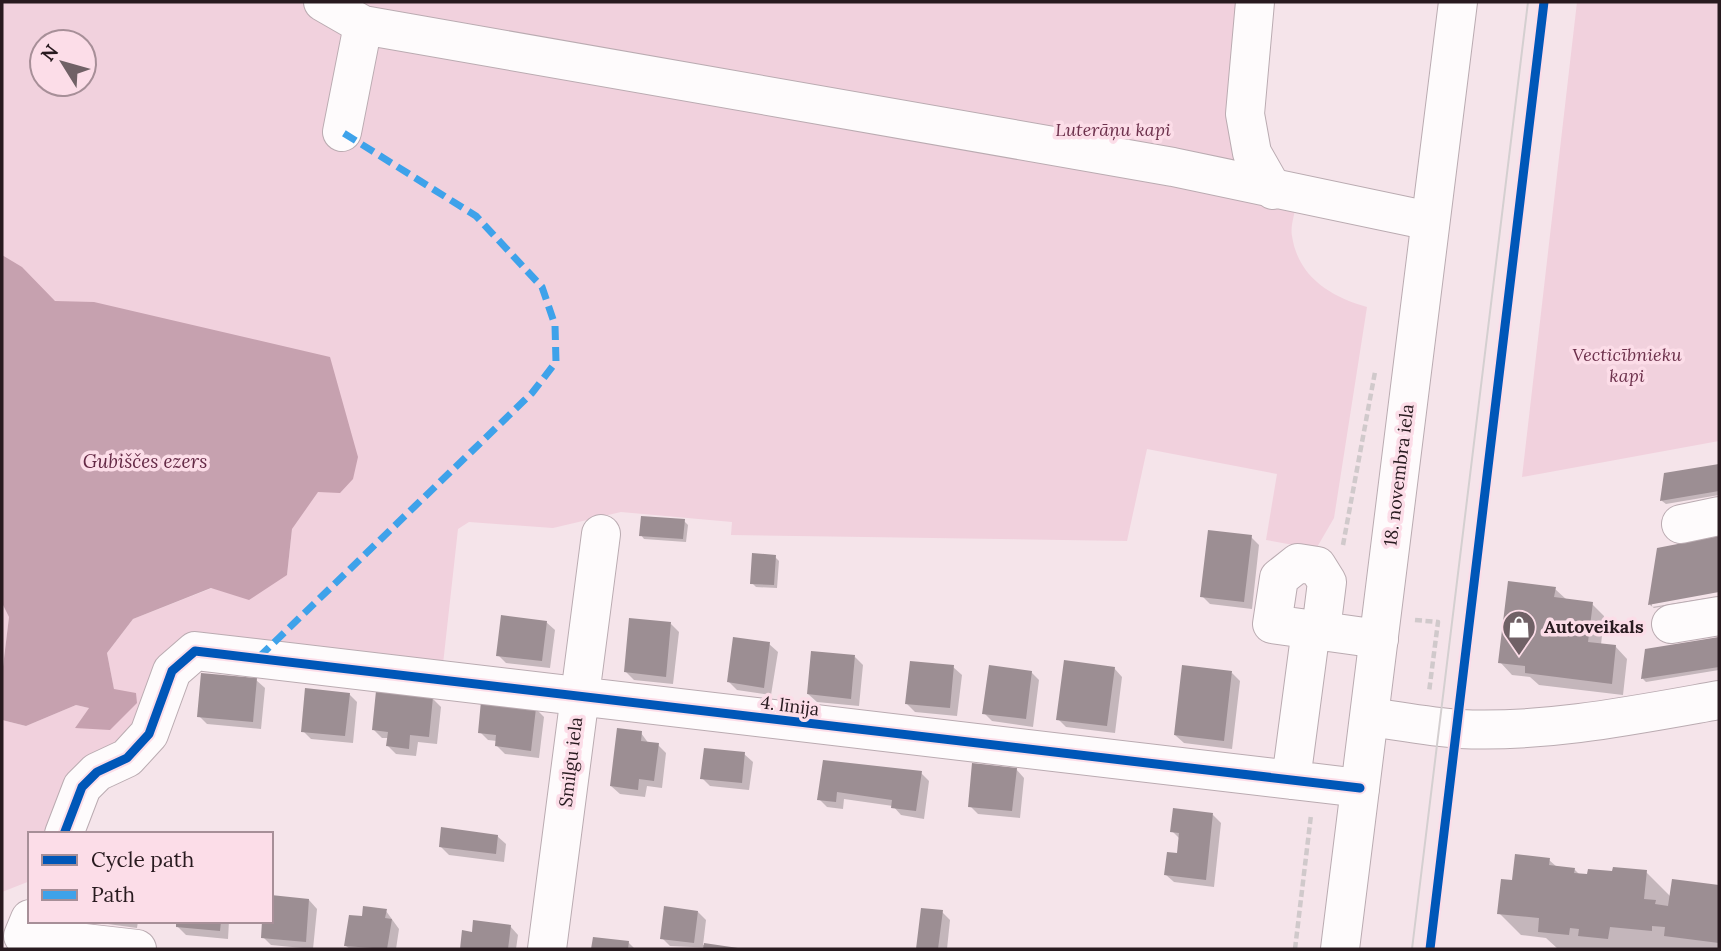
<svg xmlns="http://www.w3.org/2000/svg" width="1721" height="951" font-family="Lora,serif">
<rect width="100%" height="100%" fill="#f5e4ea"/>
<path fill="#f1d1dd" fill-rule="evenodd" d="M2,2h1265l-24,188 53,14c-1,9 -6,23 -4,32 6,41 39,61 75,71l-33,211 -18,31 -50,-9 11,-66 -130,-25 -20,92 -396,-6 1,-13 -111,-10 -68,16 -84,-6 -11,7 -15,135 -207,-22 -57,-3 -37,89 -88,106h-24v47l-28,11v-172l24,6 50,-21 13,3 -13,19 38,-38 -7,-36 26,-34 79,-31 75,-13 5,-46 -290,-209zM42,42h42v42h-42z
M1577,2h142v439l-197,36z
M2,603l7,14 -7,58z"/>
<path fill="#c6a1af" d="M2,255l20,12 33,34 39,1 236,55 28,100 -5,22 -13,14 -22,-1 -26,37 -5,46 -38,25 -38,-12 -78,31 -26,34 7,36 22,4 1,10 -27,27 -35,-2 14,-20 -13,-3 -50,21 -24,-6v-45l7,-58 -7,-14z"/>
<path fill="#0003" d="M1719,466v29l-53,9 -4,-3 4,-26z
M684,521l4,4 -2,17 -42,-3 -3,-4z
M1251,537l8,8 -7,64 -42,-5 -8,-8z
M1719,538v53l-67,12v4l67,-11 -65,12 -4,-3 8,-56z
M775,557l4,4 -2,27 -21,-1 -4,-4z
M1555,589l12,11 25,4 12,12 -3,29 14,1 12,13 -4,36 -84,-10 -9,-8 -18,-2 -12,-13z
M546,622l9,8 -5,38 -44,-5 -8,-8z
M671,624l8,8 -6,52 -39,-4 -8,-8z
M1719,639v31l-73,12 -3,-3 4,-29z
M769,644l9,8 -7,43 -34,-5 -8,-8z
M855,657l8,8 -4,41 -42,-4 -9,-8z
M953,667l9,8 -5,41 -42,-4 -8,-8z
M1114,668l8,9 -7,56 -49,-6 -8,-8z
M1031,672l8,8 -6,47 -41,-6 -8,-8z
M1232,673l8,8 -8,68 -48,-6 -9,-8z
M256,680l9,8 -4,41 -54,-5 -8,-8z
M349,694l8,8 -4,41 -42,-4 -8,-8z
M433,699l8,8 -4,37 -19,-2 -2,14 -20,-2 -8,-8 1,-8h-7l-9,-9z
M536,709l8,8 -5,41 -34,-4 -8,-8v-5l-9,-1 -8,-8z
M641,733l8,11 9,1 8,8 -4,35 -15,-2 -2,11 -25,-3 -9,-8z
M744,754l9,8 -4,28 -39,-4 -8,-8z
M824,762l97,11 8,8 -5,38 -23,-4 -8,-9 -49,-7 -1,10 -16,-2 -8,-8z
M1016,769l8,9 -4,40 -42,-4 -8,-8z
M1213,815l8,8 -7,64 -40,-5 -9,-8 13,-19 2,-16 -8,-8z
M497,836l9,8 -2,18 -55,-7 -8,-8z
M1549,860l8,7 17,2 6,6 66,-3 25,25 2,-16 46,6v62h-161l-12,-11 -25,-3 -22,-22 15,-31z
M309,900l8,9 -4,40 -42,-4 -8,-8 8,-16z
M922,910l20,2 8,8 -3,29h-30z
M386,911l13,18 -3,20h-46l-4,-3 17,-28z
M698,912l8,8 -3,25 35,4 -68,-3 -8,-8z
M86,921h52l-1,7z
M178,921h51l-1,18 -42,-4 -8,-8z
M510,926l8,9 -2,14h-55l2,-17 10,2z
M594,939l34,3 7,7h-42z"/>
<path fill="#9c8e93" d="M1719,464v27l-59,10 4,-28z
M641,516l44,3 -2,20 -44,-3z
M1208,530l44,5 -8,67 -44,-5z
M1719,536v56l-71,13 9,-57z
M752,553l24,2 -2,30 -24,-1z
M1508,581l48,6 -2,10 39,5 -5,40 28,3 -4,39 -87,-11v-7l-27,-3z
M501,615l46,6 -5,40 -46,-5z
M629,618l42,4 -5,55 -42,-5z
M733,637l37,5 -6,46 -37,-6z
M1719,637v30l-78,12 4,-30z
M811,651l44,4 -4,44 -44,-5z
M1064,660l51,7 -8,59 -51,-6z
M910,661l44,4 -4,43 -45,-4z
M989,665l43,6 -6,48 -44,-5z
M1182,665l50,6 -8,70 -50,-6z
M201,673l56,5 -4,44 -56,-5z
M305,688l45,5 -5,43 -44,-4z
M376,691l57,6 -4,40 -19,-2 -1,14 -23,-3 2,-14 -16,-2z
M481,701l55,7 -5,43 -36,-5 1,-11 -18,-2z
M617,728l25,3 -1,10 18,2 -5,38 -15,-2 -1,11 -28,-4z
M704,748l41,4 -3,31 -42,-4z
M823,760l99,11 -6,40 -25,-3 1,-8 -55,-8 -1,10 -19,-2z
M972,763l45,5 -5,43 -44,-4z
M1173,808l40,5 -7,67 -42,-5 3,-23 10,1 2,-20 -9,-1z
M441,827l57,8 -2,19 -57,-7z
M1515,854l35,4 -1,7 26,3 -1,5 13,1 1,-5 24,2 1,-4 34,3 -3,29 12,1 -1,4 13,2 4,-27 47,6v58l-55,-7 1,-9 -13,-1v5l-42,-4 -2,12 -30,-3 1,-7 -9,-1 -1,7 -31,-3 1,-14 -42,-4 4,-35 11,1z
M271,895l38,4 -3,43 -45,-4 1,-17h9z
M363,906l24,3 -2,9 7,1 -5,30 -43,-3 5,-31 13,1z
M664,906l34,5 -4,32 -34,-4z
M921,908l22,2 -5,39h-22z
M473,920l38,5 -3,24h-48l2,-19 10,2z
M176,921h45l-1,10 -44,-4z
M593,937l36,4 -1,8h-37z
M704,943l34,5v1h-35z"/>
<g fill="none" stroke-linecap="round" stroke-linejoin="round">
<g stroke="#baabb1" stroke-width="40">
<path id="minor" d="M323,2l40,23 -21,107
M1255,2l-10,112 7,39 21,37
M363,25l810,142 257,54
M1681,524l38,-8
M1671,624l48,-8
M1321,630l6,-48 -10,-16 -19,-3 -19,15 -7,46 107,15
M1370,717c29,4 60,10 90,12 86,4 175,-14 259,-29
M1291,780l20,-151
M64,834l18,-47 15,-15 30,-14 22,-24 23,-63 23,-20 1165,137
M30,919l-7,17 114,13
M547,949l54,-415"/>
</g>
<g stroke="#baabb1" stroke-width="40">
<path id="major" d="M1340,949l118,-947"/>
</g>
<path stroke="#d0c9cb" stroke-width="4.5" stroke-dasharray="7 3.5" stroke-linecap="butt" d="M1343,545l32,-173
M1415,620l23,2 -9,70
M1295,949l16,-134"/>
<use href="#minor" stroke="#fefbfc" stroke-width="38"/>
<use href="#major" stroke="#fefbfc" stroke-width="38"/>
<path stroke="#d4cfd0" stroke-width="2" d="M1412,949l116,-947"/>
<path stroke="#3ea2ea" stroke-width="7" stroke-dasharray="14 7" stroke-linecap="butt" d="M259,657l273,-264 24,-31 -1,-37 -13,-38 -66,-71 -134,-84"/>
<g stroke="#fcdde8" stroke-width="13">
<path id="cycleway" d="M64,834l18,-47 15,-15 30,-14 22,-24 23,-63 23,-20 1165,137
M1430,949l114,-947"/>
</g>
<use href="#cycleway" stroke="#0057b8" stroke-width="9"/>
</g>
<defs>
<g id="shop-pin" transform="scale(1.75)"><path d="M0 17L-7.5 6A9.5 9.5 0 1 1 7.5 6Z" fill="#706166" stroke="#fcdde8"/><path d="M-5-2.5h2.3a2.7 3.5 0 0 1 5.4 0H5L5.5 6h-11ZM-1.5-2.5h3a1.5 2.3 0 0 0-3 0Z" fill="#fff"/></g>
</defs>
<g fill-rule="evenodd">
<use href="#shop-pin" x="1519" y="627"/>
</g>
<g text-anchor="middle" stroke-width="7" stroke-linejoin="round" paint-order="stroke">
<g font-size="18" font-style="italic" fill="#6d314c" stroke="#fcdde8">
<text x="1113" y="136">Luterāņu kapi</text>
<text x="1627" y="361">Vecticībnieku<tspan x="1627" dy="21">kapi</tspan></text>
</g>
<g font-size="18" fill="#281a1f" stroke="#fcdde8">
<text transform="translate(1399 475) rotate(-83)" y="6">18. novembra iela</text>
<text transform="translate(790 706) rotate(7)" y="6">4. līnija</text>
<text transform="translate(571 762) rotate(-83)" y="6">Smilgu iela</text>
</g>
<g font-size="18" font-weight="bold" fill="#281a1f" stroke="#fcdde8" text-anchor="start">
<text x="1544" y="633">Autoveikals</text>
</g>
<g font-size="19" font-style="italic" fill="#642945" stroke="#fcdde8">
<text x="145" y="468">Gubiščes ezers</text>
</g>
</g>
<rect width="1721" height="951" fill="none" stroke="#281a1f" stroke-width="7"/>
<rect x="28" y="832" width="245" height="91" fill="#fcdde8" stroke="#a78f98" stroke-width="2"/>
<rect x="42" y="855" width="35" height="10" fill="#0057b8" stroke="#a78f98" stroke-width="2"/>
<text x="91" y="867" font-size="21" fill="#281a1f">Cycle path</text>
<rect x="42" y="890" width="35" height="10" fill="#3ea2ea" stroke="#a78f98" stroke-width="2"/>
<text x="91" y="902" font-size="21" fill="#281a1f">Path</text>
<g transform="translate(63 63) rotate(307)"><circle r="33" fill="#fcdde8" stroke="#a78f98" stroke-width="2"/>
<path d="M0-5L12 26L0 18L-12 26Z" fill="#706166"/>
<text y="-10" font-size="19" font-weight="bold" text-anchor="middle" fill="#281a1f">N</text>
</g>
</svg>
